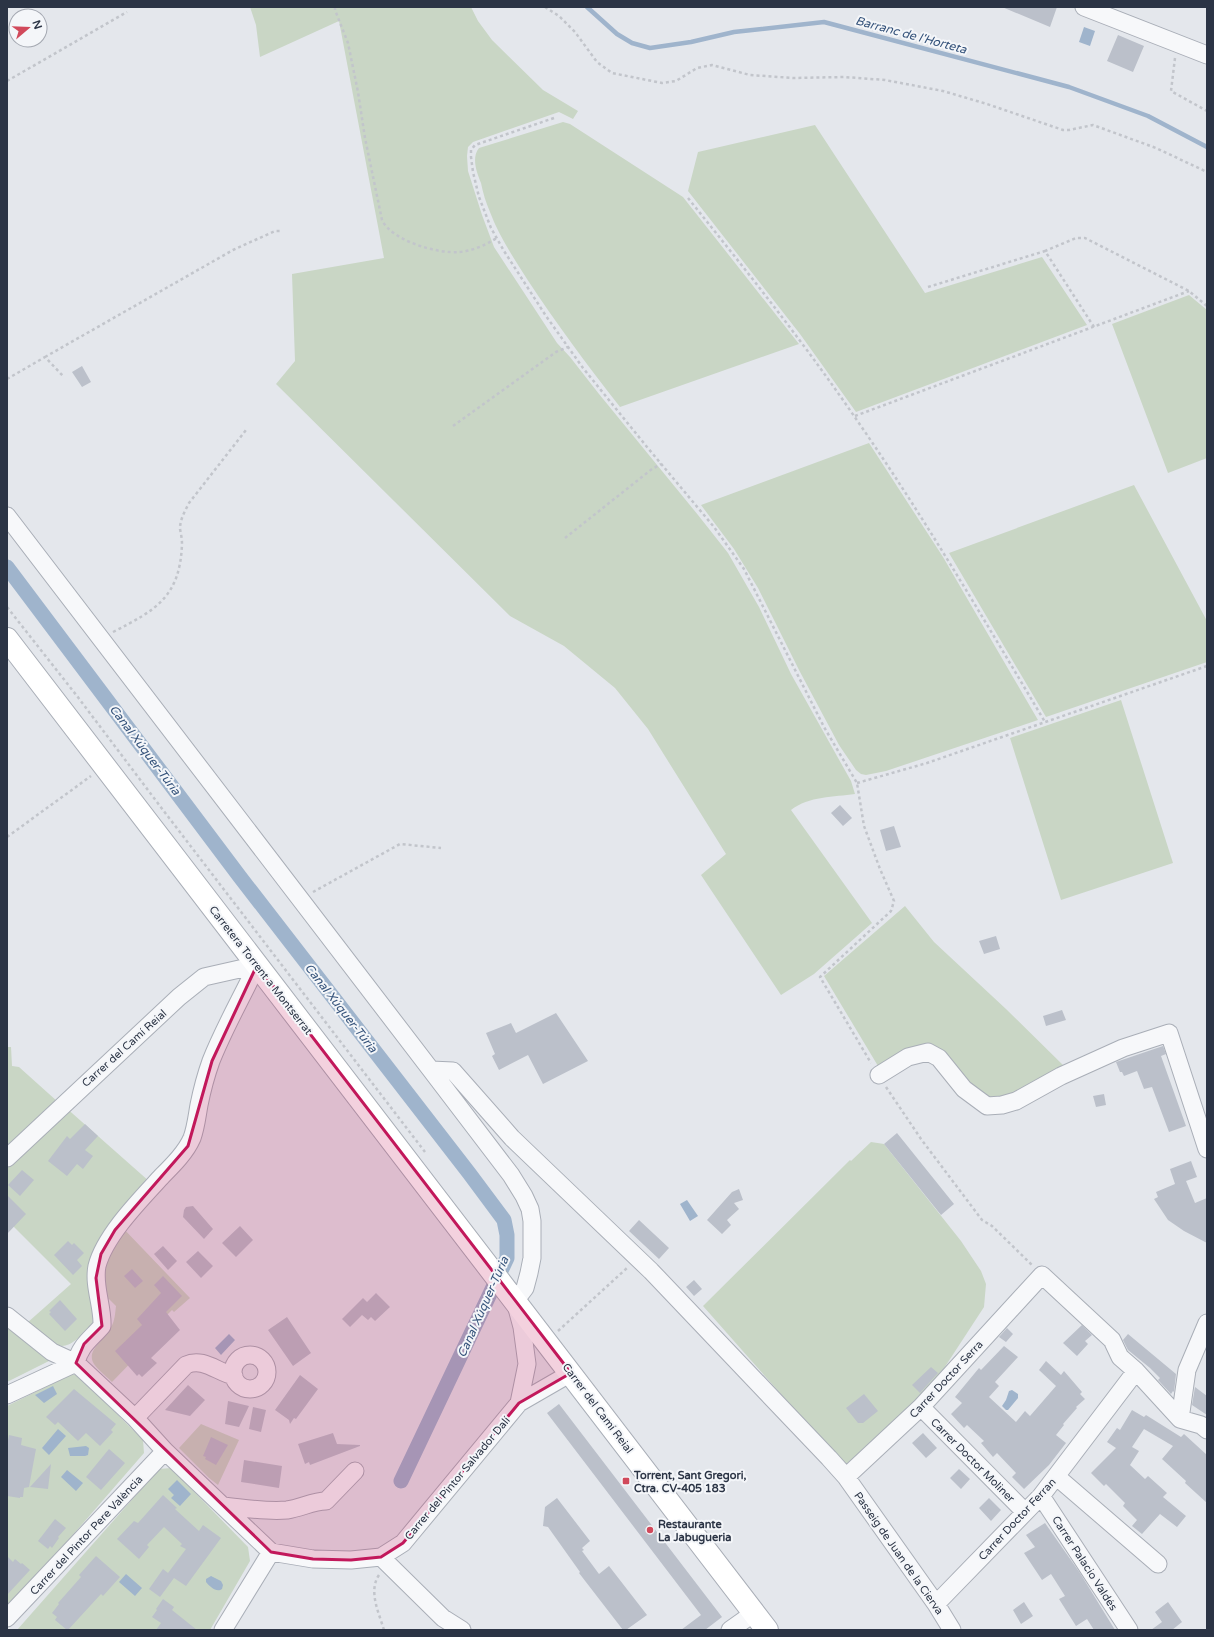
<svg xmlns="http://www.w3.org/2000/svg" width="1214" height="1637" font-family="'Varela Round',sans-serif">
<rect width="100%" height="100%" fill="#e4e7ec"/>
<path fill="#c9d6c5" d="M250,7h221l7,14 14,19 51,50 35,21 -5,8 -14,-7 -86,30 -5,5 -1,9 1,15 14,44 12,32 63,96 13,14 29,37 99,121 30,38 31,54 32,67 60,107 4,13c-21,3 -46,2 -64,16l81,113 -58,51 -33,21 -80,-120 25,-21 -78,-125 -33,-41 -51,-42 -54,-30 -234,-232 19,-23 -3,-87 92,-16 -45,-237 -79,36 -4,-32z
M563,122l7,2 113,73 116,147 -179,63c-33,-42 -64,-84 -93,-128 -14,-22 -28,-43 -37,-67 -4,-9 -7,-19 -9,-29 -4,-10 -10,-25 -2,-35z
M815,125l110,168 117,-36 45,68 -231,87 -56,-78 -112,-143 10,-39z
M1189,295l18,15v148l-39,15 -56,-149z
M869,443l74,114 95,163 -152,51 -20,4 -5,-1 -5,-4 -17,-25 -40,-75 -41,-82 -24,-39 -33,-44z
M1134,485l73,136v41l-161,55 -97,-164z
M1121,700l52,163 -112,37 -51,-162z
M905,906l29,36 72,67 60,59 -44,26 -35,6 -45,-45 -64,11 -54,-90z
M7,1047h4l1,19 7,1 39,35 -51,50z
M64,1106l86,76 -54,72v69c-36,32 -32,29 -69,0l44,-39 -64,-64v-56z
M871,1142l13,2 77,97 20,30 5,13 -2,23 -47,72 -89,91 -145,-164 147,-146 1,1z
M121,1226l69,72 -16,14 -2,-2 -26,26 5,6 -39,40c-6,-6 -14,-12 -18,-18 -9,-14 12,-25 17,-37 4,-6 4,-14 5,-21l-7,-7 -4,3 -7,-29z
M7,1321l44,39 -44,22z
M72,1374l4,1 28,26 39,39 1,13 -132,152 -5,-1v-198z
M201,1424l38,16 -21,45 -9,-7 -30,-30z
M171,1468l77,79 2,14 -40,69h-193l142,-161z"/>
<path fill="#9fb4cc" d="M1084,27l11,4 -5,15 -11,-4z
M687,1200l11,16 -8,5 -10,-17z
M229,1334l6,6 -14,15 -6,-7z
M53,1386l4,8 -13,9 -9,-8z
M1012,1390l6,4v4l-10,12h-2l-4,-4 4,-6 3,-9z
M58,1429l8,7 -17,19 -7,-7z
M86,1446l3,2 -1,7 -3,1h-15l-2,-8z
M67,1470l16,13 -7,8 -15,-14z
M177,1480l14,14 -11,12 -9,-8 3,-3 -6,-6z
M126,1574l16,14 -7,8 -16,-14z
M211,1576l10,5 2,4 -1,4c-5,4 -12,-2 -16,-7v-3z"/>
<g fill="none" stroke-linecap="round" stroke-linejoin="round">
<path stroke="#9fb4cc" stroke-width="4.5" d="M587,7l30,27 15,9 18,5 41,-6 43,-10 90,-10 245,65 79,29 59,31"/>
<path stroke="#9fb4cc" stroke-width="15" d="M7,567l233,310 229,296 35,47 3,15v23l-106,223"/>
</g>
<path fill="#bbc0ca" d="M1002,7h55l-7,20z
M1118,35l26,11 -11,26 -26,-11z
M82,366l9,16 -9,5 -10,-15z
M840,805l12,13 -9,8 -12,-13z
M894,826l7,21 -15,4 -6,-21z
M996,936l4,13 -16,5 -5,-13z
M1062,1010l4,10 -20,6 -3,-10z
M556,1013l32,48 -45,23 -15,-29 -29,15 -7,-14 3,-2 -9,-21 25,-10 5,10z
M1163,1046l3,8 -5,2 25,70 -17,6 -17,-45 -8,2 -7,-18 -13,5 -2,-4h-2l-4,-10z
M1104,1094l2,11 -10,2 -3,-11z
M85,1124l13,12 -13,14 8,6 -10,13 -6,-5 -10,12 -19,-15 19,-25 3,3z
M897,1133l57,71 -13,11 -57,-71z
M1191,1161l6,16 -11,4 9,22 12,-5v45l-23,-12 -16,-11 -14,-21 4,-2 -2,-5 19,-8 -5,-15z
M22,1170l12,10 -14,16 -12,-11z
M739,1189l4,11 -9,3 5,6 -12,11 4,5 -9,9 -15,-14 25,-28z
M7,1195l19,19 -19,20z
M193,1206l20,23 -9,10 -21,-22 1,-7 2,-3z
M639,1220l30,28 -10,11 -30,-28z
M240,1226l13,14 -17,17 -14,-14z
M68,1241l4,4 2,-2 10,10 -7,7 5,6 -9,9 -19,-20z
M163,1246l14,15 -9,9 -14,-16z
M198,1251l15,15 -12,12 -15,-16z
M132,1269l11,12 -8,7 -11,-12z
M163,1276l19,20 -16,16 14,18 -29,28 6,5 -15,14 -3,-3 -2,2 -22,-25 27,-26 -5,-6 24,-26 -7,-8z
M694,1280l8,9 -8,7 -8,-9z
M376,1293l14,14 -15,14 -4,-4 -3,3 -6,-5 -12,12 -8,-8 21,-21 4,4z
M60,1300l17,19 -12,12 -16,-17 2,-2 -2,-1z
M287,1317l24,36 -18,13 -25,-36z
M1082,1325l10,10 -7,6 3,3 -11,12 -14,-13z
M1007,1328l6,6 -7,8 -7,-5z
M1128,1334l48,40 -2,18 -1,-1 -2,3 -13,-14 2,-2 -10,-10 -22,-18 -5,-10z
M1004,1346l14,11 -23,25 4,4 -10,11 27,25 9,-11 5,5 26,-30 -17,-16 7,-9 15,14 3,-4 18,21 -2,2 5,5 -9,8 1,1 -14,16 1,1 -8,10 10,8 -17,22 -25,24 -12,-12 4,-4 -19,-20 -4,4 -12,-14 3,-2 -17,-16 -3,3 -13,-14 11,-11 -7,-6 24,-29 2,2z
M931,1367l7,6 -18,20 -8,-8z
M300,1375l18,14 -22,30 -2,-1 -4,6 -1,-4 -14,-10z
M188,1385l17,15 -15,16 -25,-6z
M1195,1387l12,9v19l-15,-10z
M74,1389l42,35 -5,6 2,2 -13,14 -14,-13 -8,8 -20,-19 -3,3 -9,-8z
M864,1394l14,17 -15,12h-5l-12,-15z
M228,1401l21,5 -10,21 -14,-3z
M559,1404l163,213 -17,13h-24l20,-15 -154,-202z
M253,1407l13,3 -5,22 -12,-3z
M1132,1410l12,7 2,-2 35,22 3,-3 23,21v48l-22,-20 1,-2 -24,-22 11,-13 -29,-17 -12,18 7,4 -9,14 15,14 3,-3 19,17 -4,4 23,19 -9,11 -17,-13 -18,20 -10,-8 5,-6 -14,-14 2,-3 -19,-19 -2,2 -13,-13 25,-25 -9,-6 10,-14 3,2z
M333,1433l4,11 23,1v1l-50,19 -1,-3 -4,2 -7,-20z
M923,1433l14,15 -11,10 -14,-15z
M9,1435l13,3 -1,7 15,4 -7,38 -5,1 -1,9h-3v1l-13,-2v-51z
M211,1437l17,8 -12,20 -11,-6 1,-2 -3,-1z
M109,1449l16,14 -24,27 -15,-13z
M244,1460l38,6 -3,22 -38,-6z
M51,1464l-3,25 -18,-2z
M959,1469l11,10 -9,10 -11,-11z
M163,1495l14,13 -2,1 24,22 4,-6 18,13 -35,48 -12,-8 -14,19 -11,-8 14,-20 5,4 18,-24 -6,-3 2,-2 -18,-17 -17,18 2,2 -10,12 -22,-20 17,-18 4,2z
M557,1498l33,43 -8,7 2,2 -2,1 17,23 10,-8 38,49 -21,15h-3l-44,-57 1,-1 -32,-45 -5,-1 2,-19z
M989,1498l12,12 -10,11 -12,-13z
M55,1519l11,9 -8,9 1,1 -7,10 -2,-2 -2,3 -10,-8z
M1045,1523l35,50 35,57h-21l-7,-11 -11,7 -17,-27 6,-3 -14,-22 -9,6 -18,-27 11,-6 -9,-12z
M7,1556l6,6 2,-3 6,5 1,-1 8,7 -23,25z
M96,1556l24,21 -17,19 -2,-2 -33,36h-1l-12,-10 2,-3 -5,-4 7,-9 -1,-1 23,-26 -2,-2z
M163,1599l11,8 -2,3 25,20h-41l5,-7 -9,-6 5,-7 -1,-1z
M1024,1602l9,14 -12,8 -8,-14z
M1168,1602l14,20 -10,8h-21l11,-8 -7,-10z"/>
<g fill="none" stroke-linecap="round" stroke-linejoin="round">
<g stroke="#a9aeb7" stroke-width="19">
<path id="street" d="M1084,7l123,48
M7,516l424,554 80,105 13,21 6,13 2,12v37l-3,15 -4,15 -10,13 7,26 5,37 -8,39
M431,1070l22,1 59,67 139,133 178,187 17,19 90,127 16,26
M879,1075l29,-18 20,-5 11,6 25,31 23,17 15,-1 14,-4 45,-25 62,-28 46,-15 38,116
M7,1158l172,-161 25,-20 53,-12
M7,1316l45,36 24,11 59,55 30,33 106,101
M233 1372a17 17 0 1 1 34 0a17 17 0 1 1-34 0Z
M76,1363c4,-18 15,-24 26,-37 1,-20 -9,-40 -5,-60 8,-31 44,-67 65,-90 11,-11 24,-24 30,-38 4,-11 5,-22 7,-33 3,-15 7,-30 12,-44 13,-33 31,-64 46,-96
M7,1395l69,-32
M921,1407l104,105
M135,1418l51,-53c17,-8 31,7 48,11
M1180,1419l7,-49 20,-47
M846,1477l75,-70 121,-132 70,65 8,17 16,14 44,48 21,6 6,5
M1057,1477l101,87
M1041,1496l88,134
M223,1506c21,2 43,6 64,4 14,-2 26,-9 39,-9l29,-30
M271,1552l42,7 38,1 30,-3 22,-14 116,-140 52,-30
M381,1557l62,61 19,12
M936,1604l105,-108 95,-125
M7,1618l158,-167
M223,1630l48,-78
M730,1630l24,-17"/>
</g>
<g stroke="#a9aeb7" stroke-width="24">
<path id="secondary" d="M7,639l760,991"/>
</g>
<path stroke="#c2c5cb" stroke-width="2.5" stroke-dasharray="3 3" stroke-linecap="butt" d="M335,7v3l13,33 10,49 7,46 17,82c10,21 56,34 77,32 14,-1 26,-7 38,-14
M545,7l14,9 16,16 22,30 15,11 50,10 14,-2 21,-13 15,-3 38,10 43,3 51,-1 41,3 58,11 44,13 76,26h6l24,-5 63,23 51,24
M1175,58l-4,33 36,20
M7,81l120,-69
M554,118l-79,27 -4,5v7l2,15 6,25 12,31 13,23 42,65 37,52 64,79 67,80 30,42 80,158 33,56 7,43 16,43 14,32 -3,10 -71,66 51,86
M688,198c57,71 114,142 166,218 69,99 129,202 191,306
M928,287l117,-36
M1094,327l-49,-76 31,-13h9l104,53 18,15
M45,357l188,-107 42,-19h6
M7,379l38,-22 18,19
M855,416l334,-125
M453,426l103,-74 12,-5
M565,538l87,-69 9,-5
M7,607l70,89 86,114 262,342
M113,632c43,-22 67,-35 69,-88 0,-5 -1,-10 -2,-15 0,-10 5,-18 9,-26l57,-73
M857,783l70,-20 280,-97
M7,837l84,-61
M313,892l87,-48 41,4
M886,1087l35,52 61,81 10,6 40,39
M558,1331l69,-63
M379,1575c-11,16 0,38 5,55"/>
<use href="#street" stroke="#f7f8fa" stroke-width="17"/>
<use href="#secondary" stroke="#fff" stroke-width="22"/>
</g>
<path fill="#c2185b" fill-opacity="0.2" stroke="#c2185b" stroke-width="3" stroke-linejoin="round" d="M257,965l314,408 -52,30 -116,140 -22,14 -30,3 -38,-1 -42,-7 -195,-189 8,-19 18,-18 -6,-48 5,-24 14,-24 73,-84 24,-85z"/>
<g fill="#d1495b" stroke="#f4f6f9" stroke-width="1.5">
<rect x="622" y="1477" width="8" height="8" rx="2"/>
<circle cx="650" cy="1530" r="4"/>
</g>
<g text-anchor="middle" stroke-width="4" stroke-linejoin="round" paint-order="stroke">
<g font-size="11" fill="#2b3445" stroke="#f4f6f9">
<text transform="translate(261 970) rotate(52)" y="4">Carretera Torrent a Montserrat</text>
<text transform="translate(124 1048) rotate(-42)" y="4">Carrer del Camí Reial</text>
<text transform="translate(946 1379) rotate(-47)" y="4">Carrer Doctor Serra</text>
<text transform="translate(598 1408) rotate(53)" y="4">Carrer del Camí Reial</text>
<text transform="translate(973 1460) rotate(45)" y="4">Carrer Doctor Moliner</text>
<text transform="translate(457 1478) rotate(-50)" y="4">Carrer del Pintor Salvador Dalí</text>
<text transform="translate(1017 1519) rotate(-47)" y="4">Carrer Doctor Ferran</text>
<text transform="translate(86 1535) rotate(-47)" y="4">Carrer del Pintor Pere València</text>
<text transform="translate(899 1553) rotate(55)" y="4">Passeig de Juan de la Cierva</text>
<text transform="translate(1085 1563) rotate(57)" y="4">Carrer Palacio Valdés</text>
</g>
<g font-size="11" font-weight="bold" fill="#2b3445" stroke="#f4f6f9" text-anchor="start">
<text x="634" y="1479">Torrent, Sant Gregori,<tspan x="634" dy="13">Ctra. CV-405 183</tspan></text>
<text x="658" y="1528">Restaurante<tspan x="658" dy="13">La Jabugueria</tspan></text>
</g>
<g font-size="12" font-style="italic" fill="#34527a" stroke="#f4f6f9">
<text transform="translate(911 35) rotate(15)" y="4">Barranc de l'Horteta</text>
<text transform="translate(145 750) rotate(53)" y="4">Canal Xúquer-Túria</text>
<text transform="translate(341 1008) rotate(52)" y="4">Canal Xúquer-Túria</text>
<text transform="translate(483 1307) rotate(-66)" y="4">Canal Xúquer-Túria</text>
</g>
</g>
<rect width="1214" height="1637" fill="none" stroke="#2b3445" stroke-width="16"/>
<g transform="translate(28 28) rotate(71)"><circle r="19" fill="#f4f6f9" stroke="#a4a8b1"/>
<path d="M0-3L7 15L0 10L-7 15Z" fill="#d1495b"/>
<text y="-6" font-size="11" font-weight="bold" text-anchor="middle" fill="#2b3445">N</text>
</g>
</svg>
